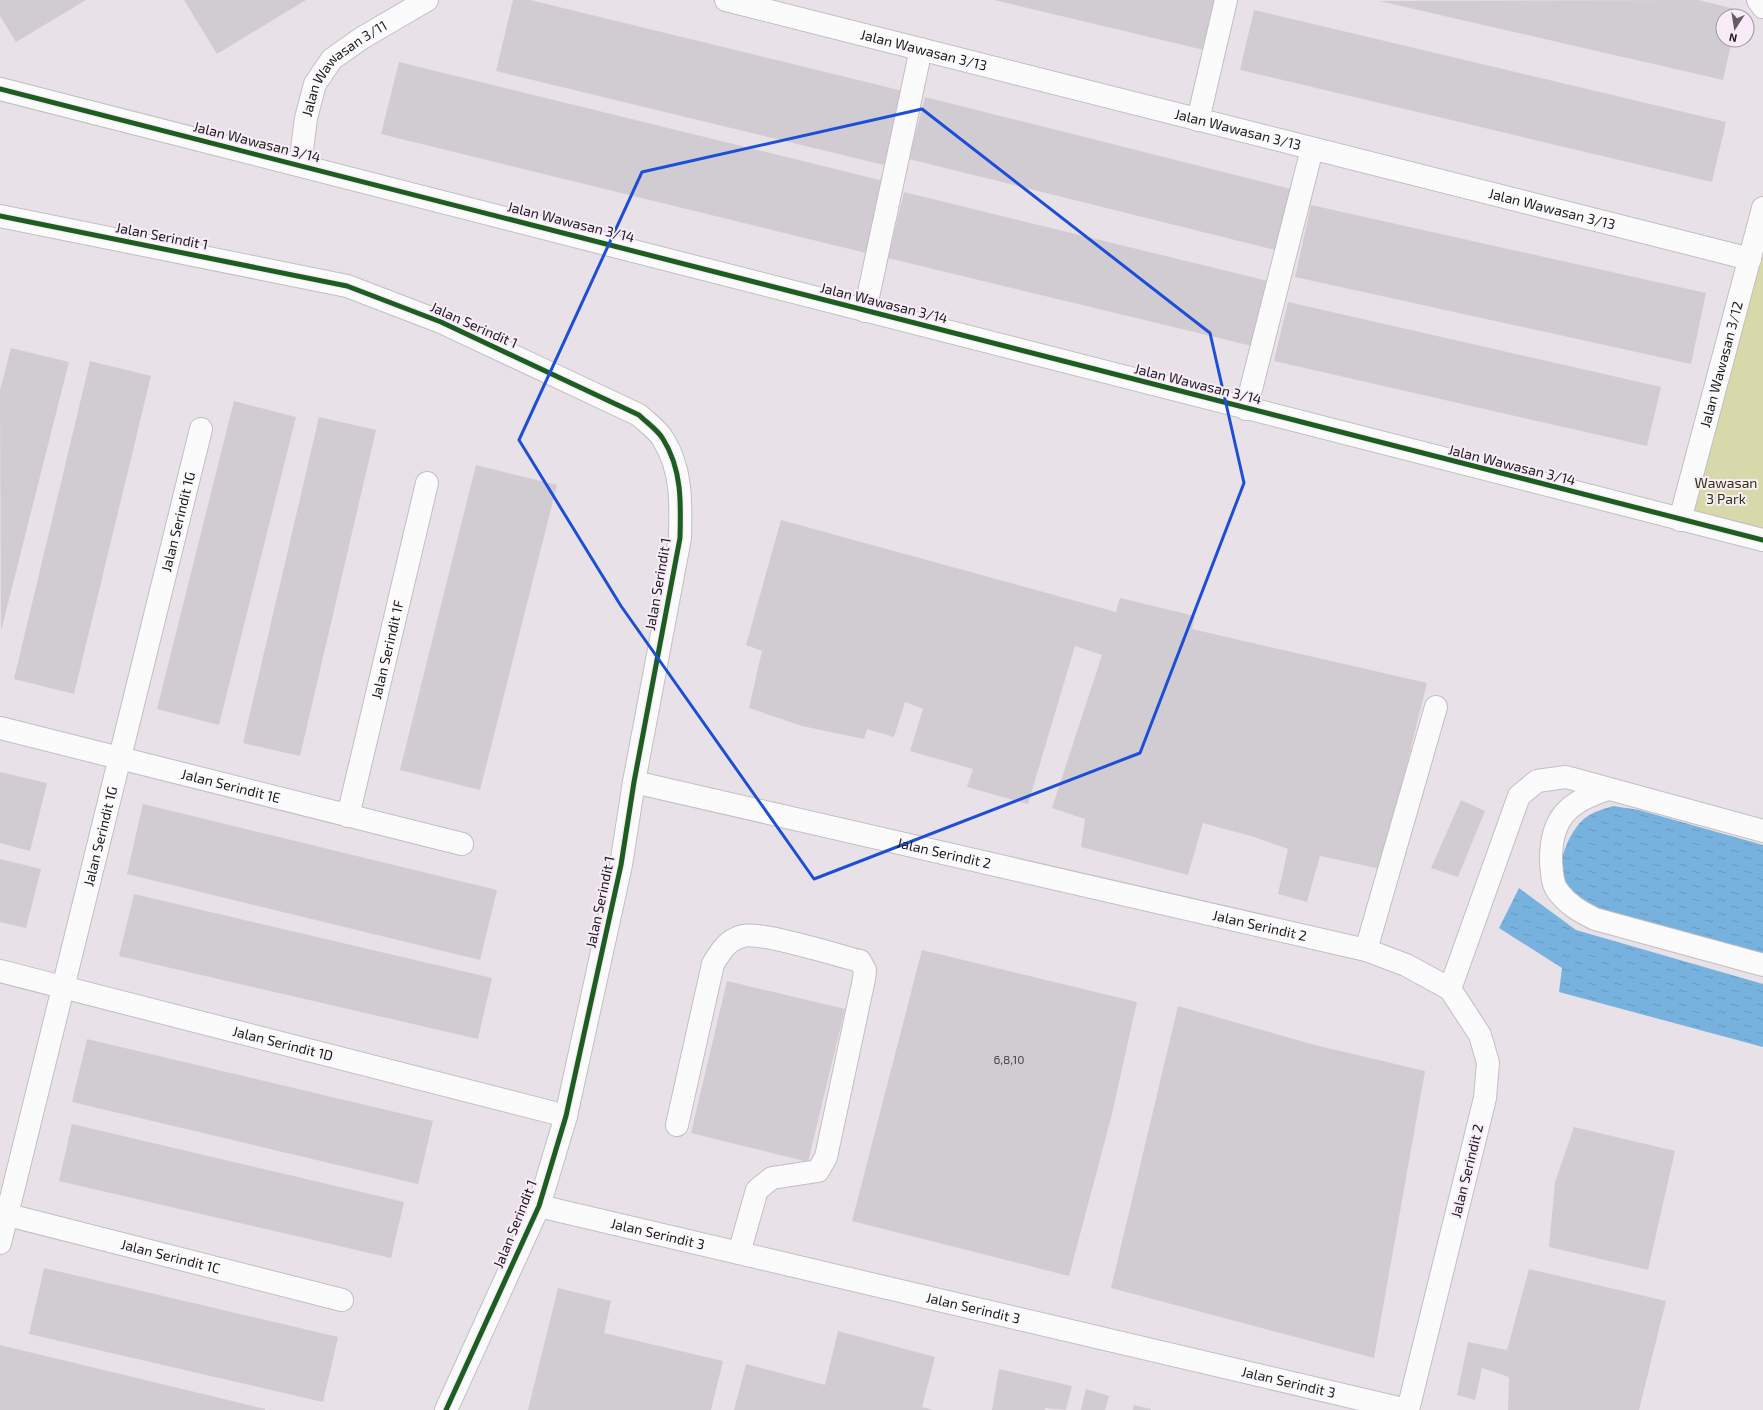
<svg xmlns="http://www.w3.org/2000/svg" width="1763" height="1410" font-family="'Exo 2',sans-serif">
<defs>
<pattern id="water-ripples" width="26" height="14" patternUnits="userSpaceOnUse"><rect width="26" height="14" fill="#77b2de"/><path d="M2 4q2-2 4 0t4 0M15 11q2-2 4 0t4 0" fill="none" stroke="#6698be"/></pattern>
</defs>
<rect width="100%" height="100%" fill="#e8e2e8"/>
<path fill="#d7d9ab" d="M1763,204v336l-83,-20z"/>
<path fill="url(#water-ripples)" d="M1613,806l26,4 124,35v113l-180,-52c-6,-6 -17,-15 -20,-23 -8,-19 7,-53 22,-65 8,-6 18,-9 28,-12z
M1519,888l57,42 187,54v63l-204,-55 3,-24 -63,-40z"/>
<path fill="#d0ccd1" d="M0,0h86l-70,42 -16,-26z
M184,0h122l-89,54z
M513,0h17l373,91 -19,74 -388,-94z
M994,0h223l-13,50z
M1698,0l41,10 -1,6h-15v24h9l-9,40 -344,-79z
M1254,10l472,112 -14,60 -472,-112z
M399,62l485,119 -18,72 -485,-119z
M925,97l370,93 -16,61 -370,-92z
M904,192l368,90 -16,65 -368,-89z
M1311,205l395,88 -15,71 -396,-87z
M1288,302l373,85 -14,59 -373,-85z
M11,348l58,14 -68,269 -1,-241z
M90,361l61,15 -77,318 -60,-15z
M234,401l62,16 -77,308 -62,-16z
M319,417l57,13 -76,326 -57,-13z
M476,465l81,20 -77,305 -80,-20z
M781,520l335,92 4,-14 75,18 -3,13 235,54 -46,186 -61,-13 -13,46 -29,-8 10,-45 -34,-12 -51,-14 -15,52 -107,-28 4,-28 -33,-11 50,-153 -27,-9 -47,158 -61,-17 6,-18 -63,-18 13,-42 -18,-7 -11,35 -27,-8 -3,10 -62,-13 -53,-18 13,-57 -16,-6z
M0,772l47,11 -17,68 -30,-8z
M1461,800l24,11 -27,66 -27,-9z
M143,804l354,86 -17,70 -353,-86z
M0,859l41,10 -15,59 -26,-6z
M134,894l358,84 -14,61 -359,-83z
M922,950l215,52 -26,116 -42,158 -217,-55z
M727,981l118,28 -37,153 -117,-29z
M1178,1006l137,39 110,26 -51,287 -263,-70z
M87,1039l346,82 -15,63 -346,-82z
M72,1124l332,78 -13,56 -332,-77z
M1574,1127l101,24 -27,119 -99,-23 6,-65z
M44,1268l294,69 -15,65 -294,-68z
M1529,1269l137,32 -27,109h-131l1,-33 -27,-9 -7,32 -18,-5 11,-53 39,8z
M558,1288l53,13 -7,32 119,28 -12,49h-183z
M838,1331l97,26 -13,50 11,3h-199l12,-46 79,21z
M0,1345l265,64v1h-265z
M999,1369l73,17 -6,24 -21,-2v2h-53z
M1086,1389l23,7 -4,14h-24z
M1134,1405l17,4v1h-18z"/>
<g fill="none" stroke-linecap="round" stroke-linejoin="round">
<g stroke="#c2bec2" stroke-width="24">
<g id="minor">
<path id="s1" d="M726,0l1024,259"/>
<path d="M1758,0l5,7"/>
<path d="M0,89l1763,451"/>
<path d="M1198,120l28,-120"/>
<path id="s2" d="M300,165l6,-47 9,-34 17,-25 30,-21 65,-38"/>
<path d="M0,216l347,70 94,36 198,93c7,7 19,15 24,24 19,30 18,64 17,99l-46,244 -13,83 -55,251 -27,90 -93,204"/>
<path d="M865,311l56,-262"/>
<path d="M1246,409l66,-260"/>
<path id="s3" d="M1680,520l83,-312"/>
<path id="s4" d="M0,728l462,116"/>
<path id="s5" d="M634,782l732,168 40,15 44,24 30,46 8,28 -3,35 -77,312"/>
<path d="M1608,789c-41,13 -58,30 -57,74 1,9 1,20 6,27 11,15 22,21 38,29l168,46"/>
<path id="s6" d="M348,816l79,-333"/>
<path d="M1366,950l70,-243"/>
<path id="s7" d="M0,971l566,145"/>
<path d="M1450,989l69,-193 18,-15 29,-4 197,54"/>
<path d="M677,1125l36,-161c8,-13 14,-24 30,-28 17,-5 96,20 117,25l5,9 -1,9 -38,178 -8,14 -46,7 -15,12 -18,63"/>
<path id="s8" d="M539,1206l868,204"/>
<path id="s9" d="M0,1213l342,87"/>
<path id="s10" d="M0,1243l201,-814"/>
</g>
</g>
<use href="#minor" stroke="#fcfbfc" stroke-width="22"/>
<g stroke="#f8ecf8" stroke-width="8">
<path id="cycleway" d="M0,89l1763,451
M0,216l347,70 94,36 198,93c7,7 19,15 24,24 19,30 18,64 17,99l-46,244 -13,83 -55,251 -27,90 -93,204"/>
</g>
<use href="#cycleway" stroke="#1b5e20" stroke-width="5"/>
</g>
<path fill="none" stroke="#1d4ed8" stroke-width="3" stroke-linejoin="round" d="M922,109l288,224 34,150 -104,270 -326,126 -193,-273 -102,-166 123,-268z"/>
<g text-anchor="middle" stroke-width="4" stroke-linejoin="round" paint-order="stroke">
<g font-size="12" fill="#4b474c">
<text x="1009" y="1064">6,8,10</text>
</g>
<g font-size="14" fill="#1c181d" stroke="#f8ecf8">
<text dy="5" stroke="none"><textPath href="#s1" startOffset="204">Jalan Wawasan 3/13</textPath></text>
<text dy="5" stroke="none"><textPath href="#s2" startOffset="113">Jalan Wawasan 3/11</textPath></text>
<text dy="5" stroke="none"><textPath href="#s1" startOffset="528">Jalan Wawasan 3/13</textPath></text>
<text transform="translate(257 142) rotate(14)" y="5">Jalan Wawasan 3/14</text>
<text dy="5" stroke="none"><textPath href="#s1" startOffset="852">Jalan Wawasan 3/13</textPath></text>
<text transform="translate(571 222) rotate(14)" y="5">Jalan Wawasan 3/14</text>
<text transform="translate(162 236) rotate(11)" y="5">Jalan Serindit 1</text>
<text transform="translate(884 303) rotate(14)" y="5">Jalan Wawasan 3/14</text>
<text transform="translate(474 325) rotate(24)" y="5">Jalan Serindit 1</text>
<text dy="5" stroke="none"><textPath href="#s3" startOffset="161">Jalan Wawasan 3/12</textPath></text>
<text transform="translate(1198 384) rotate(14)" y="5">Jalan Wawasan 3/14</text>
<text transform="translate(1512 465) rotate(14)" y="5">Jalan Wawasan 3/14</text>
<text dy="5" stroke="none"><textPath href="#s10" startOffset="743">Jalan Serindit 1G</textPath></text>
<text transform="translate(658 584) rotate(-80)" y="5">Jalan Serindit 1</text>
<text dy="5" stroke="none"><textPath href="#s6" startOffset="171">Jalan Serindit 1F</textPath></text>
<text dy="5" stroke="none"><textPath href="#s4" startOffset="238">Jalan Serindit 1E</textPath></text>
<text dy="5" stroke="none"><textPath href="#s10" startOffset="419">Jalan Serindit 1G</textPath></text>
<text dy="5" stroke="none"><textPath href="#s5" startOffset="318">Jalan Serindit 2</textPath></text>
<text transform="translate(600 902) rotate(-78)" y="5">Jalan Serindit 1</text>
<text dy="5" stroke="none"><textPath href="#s5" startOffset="642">Jalan Serindit 2</textPath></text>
<text dy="5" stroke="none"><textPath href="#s7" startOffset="292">Jalan Serindit 1D</textPath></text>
<text transform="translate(1467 1171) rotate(-76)" y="5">Jalan Serindit 2</text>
<text transform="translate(515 1224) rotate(-68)" y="5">Jalan Serindit 1</text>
<text dy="5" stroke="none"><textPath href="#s8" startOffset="122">Jalan Serindit 3</textPath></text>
<text dy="5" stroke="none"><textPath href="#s9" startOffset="176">Jalan Serindit 1C</textPath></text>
<text dy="5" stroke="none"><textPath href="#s8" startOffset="446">Jalan Serindit 3</textPath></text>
<text dy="5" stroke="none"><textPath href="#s8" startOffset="770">Jalan Serindit 3</textPath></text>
</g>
<g font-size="14" fill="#31340a" stroke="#f8ecf8">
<text x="1726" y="488">Wawasan<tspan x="1726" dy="16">3 Park</tspan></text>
</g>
</g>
<g transform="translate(1735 28) rotate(192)"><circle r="19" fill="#f8ecf8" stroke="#a097a0"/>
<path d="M0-3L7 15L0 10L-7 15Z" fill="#635f64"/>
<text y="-6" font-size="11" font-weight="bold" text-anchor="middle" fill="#1c181d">N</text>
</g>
</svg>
